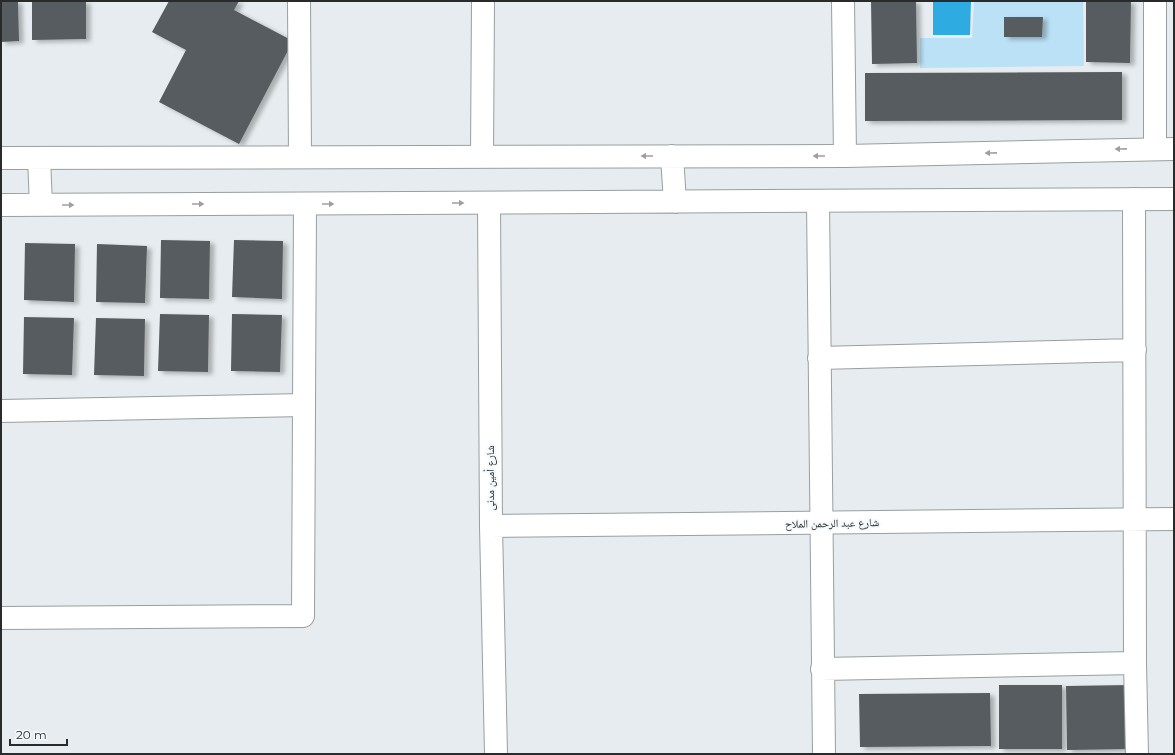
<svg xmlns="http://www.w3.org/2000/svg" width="1175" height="755" font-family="Montserrat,'Noto Naskh Arabic',sans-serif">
<defs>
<filter id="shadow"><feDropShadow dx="4.5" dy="2.5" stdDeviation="2" flood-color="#0004"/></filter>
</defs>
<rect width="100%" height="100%" fill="#e6ecef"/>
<path fill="#bae1f6" d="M1083,1l1,65 -164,2v-30h52l2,-36z"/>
<path fill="#2eabe0" d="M933,1h38l-1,34h-37z"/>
<path fill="#575b5e" filter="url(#shadow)" d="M1,1h17l1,40 -18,1z
M32,1h54v38l-54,1z
M169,1h70l-5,9 59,31 -54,103 -80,-42 27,-52 -34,-18z
M871,1h45l1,62 -45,1z
M1086,1h45l-1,62 -44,-1z
M1004,17h39l-1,20h-38z
M1122,72v48l-257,1v-48z
M161,240l49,1 -1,58 -49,-1z
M234,240l49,1 -1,58 -50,-2z
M25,243l50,1 -1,58 -50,-2z
M97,244l50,2 -2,57 -49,-1z
M160,314l49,1 -1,57 -50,-1z
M232,314l50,1 -2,57 -49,-1z
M24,317l50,1 -2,57 -49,-1z
M96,318l49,1 -1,57 -50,-1z
M999,685h63v64h-63z
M1130,685v64l-63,1 -1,-64z
M990,693l1,53 -131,1 -1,-53z"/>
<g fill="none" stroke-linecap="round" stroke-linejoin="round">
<g stroke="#999ea1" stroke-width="24">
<path id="minor" d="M299,1l1,156
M843,1l2,155
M1155,1v148
M482,156l1,-155
M1134,199l1,464 2,91
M818,201l6,553
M489,203l2,323 5,228
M819,358l316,-8
M1,411l303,-6
M491,526l683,-7
M1,618l302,-2 2,-412
M822,669l313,-6"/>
</g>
<g stroke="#999ea1" stroke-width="24">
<path id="tertiary" d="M672,156l3,46
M1,158l844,-2 329,-7
M39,158l2,47
M1,205l1173,-6"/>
</g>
<use href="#minor" stroke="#fff" stroke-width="22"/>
<use href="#tertiary" stroke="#fff" stroke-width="22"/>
</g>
<defs><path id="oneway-solid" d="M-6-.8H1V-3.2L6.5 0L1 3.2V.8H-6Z"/></defs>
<g fill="#9e9fa0">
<use href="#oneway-solid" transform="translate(1121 149) rotate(179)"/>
<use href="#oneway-solid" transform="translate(991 153) rotate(179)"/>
<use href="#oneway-solid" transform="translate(647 156) rotate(180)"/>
<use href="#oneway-solid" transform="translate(819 156) rotate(180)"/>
<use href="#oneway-solid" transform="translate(458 203)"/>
<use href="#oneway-solid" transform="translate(198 204)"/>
<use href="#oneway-solid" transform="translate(328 204)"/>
<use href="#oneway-solid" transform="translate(68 205)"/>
</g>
<g text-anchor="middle" stroke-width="4" stroke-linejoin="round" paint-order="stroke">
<g font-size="11" fill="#282a2b" stroke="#f4f9fc">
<text transform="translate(490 478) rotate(-90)" y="4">شارع أمين مدنى</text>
<text transform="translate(832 523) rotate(-1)" y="4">شارع عبد الرحمن الملاح</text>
</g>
</g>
<rect width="1175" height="755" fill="none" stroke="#282a2b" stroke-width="4"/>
<path d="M10 739v6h57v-6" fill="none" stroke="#282a2b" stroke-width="2"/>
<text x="16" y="739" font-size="12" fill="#282a2b" stroke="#f4f9fc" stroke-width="3" paint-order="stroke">20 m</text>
</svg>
